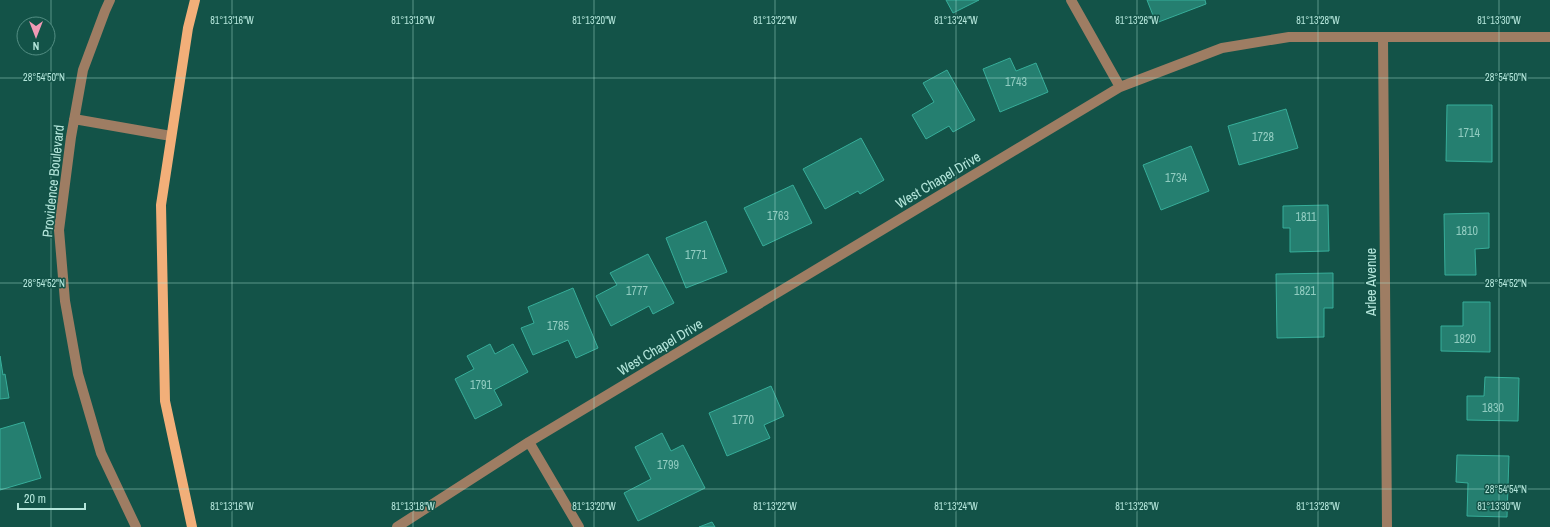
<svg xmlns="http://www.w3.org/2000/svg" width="1550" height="527" font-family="'Archivo Narrow',sans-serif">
<rect width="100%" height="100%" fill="#135348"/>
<path fill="#257f70" stroke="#37ae9a" d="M946,0h33l-26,13z
M1147,0h58l1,4 -50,19z
M1010,58l6,13 20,-8 12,29 -48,20 -17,-43z
M947,70l28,50 -22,12 -4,-6 -23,13 -14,-24 22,-13 -11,-19z
M1447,105h45v57l-46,-1z
M1286,109l12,39 -59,17 -11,-39z
M861,138l23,42 -24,14 -2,-3 -33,18 -22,-40z
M1191,146l18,45 -48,19 -18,-45z
M793,185l19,38 -49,23 -19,-38z
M1328,205l1,46 -39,1v-24h-7v-22z
M1489,213v35l-14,1 1,26h-31l-1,-61z
M706,221l21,51 -41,16 -20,-50z
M648,254l26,49 -21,11 -4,-8 -38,20 -15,-30 21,-11 -7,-12z
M1333,273v35h-9v29l-47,1 -1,-64z
M573,288l25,60 -22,10 -8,-18 -35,15 -12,-27 13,-5 -6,-16z
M1463,302h27v50l-49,-1v-25h22z
M490,344l5,10 18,-10 15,28 -34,18 8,15 -27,14 -20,-40 19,-10 -7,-13z
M0,356l3,19 2,-1 4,24 -9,1z
M1485,377l34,1 -1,43 -51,-1v-24h17z
M771,386l13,30 -20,9 6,13 -43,18 -18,-43z
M24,422l17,56 -41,12v-61z
M662,433l9,18 12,-6 22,43 -67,33 -14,-28 27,-14 -16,-32z
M1457,455l52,1 -2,61 -40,-1 1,-33 -12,-1z
M712,522l3,5h-16z"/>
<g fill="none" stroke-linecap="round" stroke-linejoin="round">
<path stroke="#9e7d63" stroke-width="10" d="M110,0l-5,11 -22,59 -12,67 -12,93 6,71 13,73 23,79 35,74
M1071,0l49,87
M1383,38l4,489
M74,119l97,17
M529,442l50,85
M397,527l132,-85 591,-355 102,-39 67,-11h261"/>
<path stroke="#f2af79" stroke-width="10" d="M192,527l-27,-126 -4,-196 27,-177 7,-28"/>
</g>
<path fill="none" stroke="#b4e6db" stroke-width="1" stroke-opacity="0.45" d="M51,0v527M232,0v527M413,0v527M594,0v527M775,0v527M956,0v527M1137,0v527M1318,0v527M1499,0v527M0,78h1550M0,283h1550M0,489h1550"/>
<g text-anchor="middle" stroke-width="3" stroke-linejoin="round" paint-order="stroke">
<g font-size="12" fill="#90ccc0">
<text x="1016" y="86">1743</text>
<text x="1469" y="137">1714</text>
<text x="1263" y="141">1728</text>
<text x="1176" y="182">1734</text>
<text x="778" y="220">1763</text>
<text x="1306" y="221">1811</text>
<text x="1467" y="235">1810</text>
<text x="696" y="259">1771</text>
<text x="637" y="295">1777</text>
<text x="1305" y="295">1821</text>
<text x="558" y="330">1785</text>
<text x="1465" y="343">1820</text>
<text x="481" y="389">1791</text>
<text x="1493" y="412">1830</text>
<text x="743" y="424">1770</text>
<text x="668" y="469">1799</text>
</g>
<g font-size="14" fill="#b4e6db" stroke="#135348">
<text transform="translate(938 180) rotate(-31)" y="5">West Chapel Drive</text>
<text transform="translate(53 181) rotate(-84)" y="5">Providence Boulevard</text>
<text transform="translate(1371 282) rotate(-90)" y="5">Arlee Avenue</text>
<text transform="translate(660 347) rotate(-31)" y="5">West Chapel Drive</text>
</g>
</g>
<g font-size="10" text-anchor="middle" fill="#b4e6db" stroke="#135348" stroke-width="3" stroke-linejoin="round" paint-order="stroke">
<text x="232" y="24">81°13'16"W</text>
<text x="413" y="24">81°13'18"W</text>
<text x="594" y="24">81°13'20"W</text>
<text x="775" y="24">81°13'22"W</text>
<text x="956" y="24">81°13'24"W</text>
<text x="1137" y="24">81°13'26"W</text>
<text x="1318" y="24">81°13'28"W</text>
<text x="1499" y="24">81°13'30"W</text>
<text x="1506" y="81">28°54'50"N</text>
<text x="44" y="81">28°54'50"N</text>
<text x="1506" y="287">28°54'52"N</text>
<text x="44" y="287">28°54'52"N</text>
<text x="1506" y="493">28°54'54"N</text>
<text x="232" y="510">81°13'16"W</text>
<text x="413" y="510">81°13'18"W</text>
<text x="594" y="510">81°13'20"W</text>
<text x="775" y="510">81°13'22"W</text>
<text x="956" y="510">81°13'24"W</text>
<text x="1137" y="510">81°13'26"W</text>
<text x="1318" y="510">81°13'28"W</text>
<text x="1499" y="510">81°13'30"W</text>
</g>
<g transform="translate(36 36) rotate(180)"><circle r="19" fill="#135348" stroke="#538e83"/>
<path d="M0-3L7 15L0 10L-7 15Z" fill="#f09ab5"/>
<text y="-6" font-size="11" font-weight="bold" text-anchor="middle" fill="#b4e6db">N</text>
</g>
<path d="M18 503v6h67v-6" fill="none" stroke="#b4e6db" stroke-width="2"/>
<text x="24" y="503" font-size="12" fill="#b4e6db" stroke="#135348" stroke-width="3" paint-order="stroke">20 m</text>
</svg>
